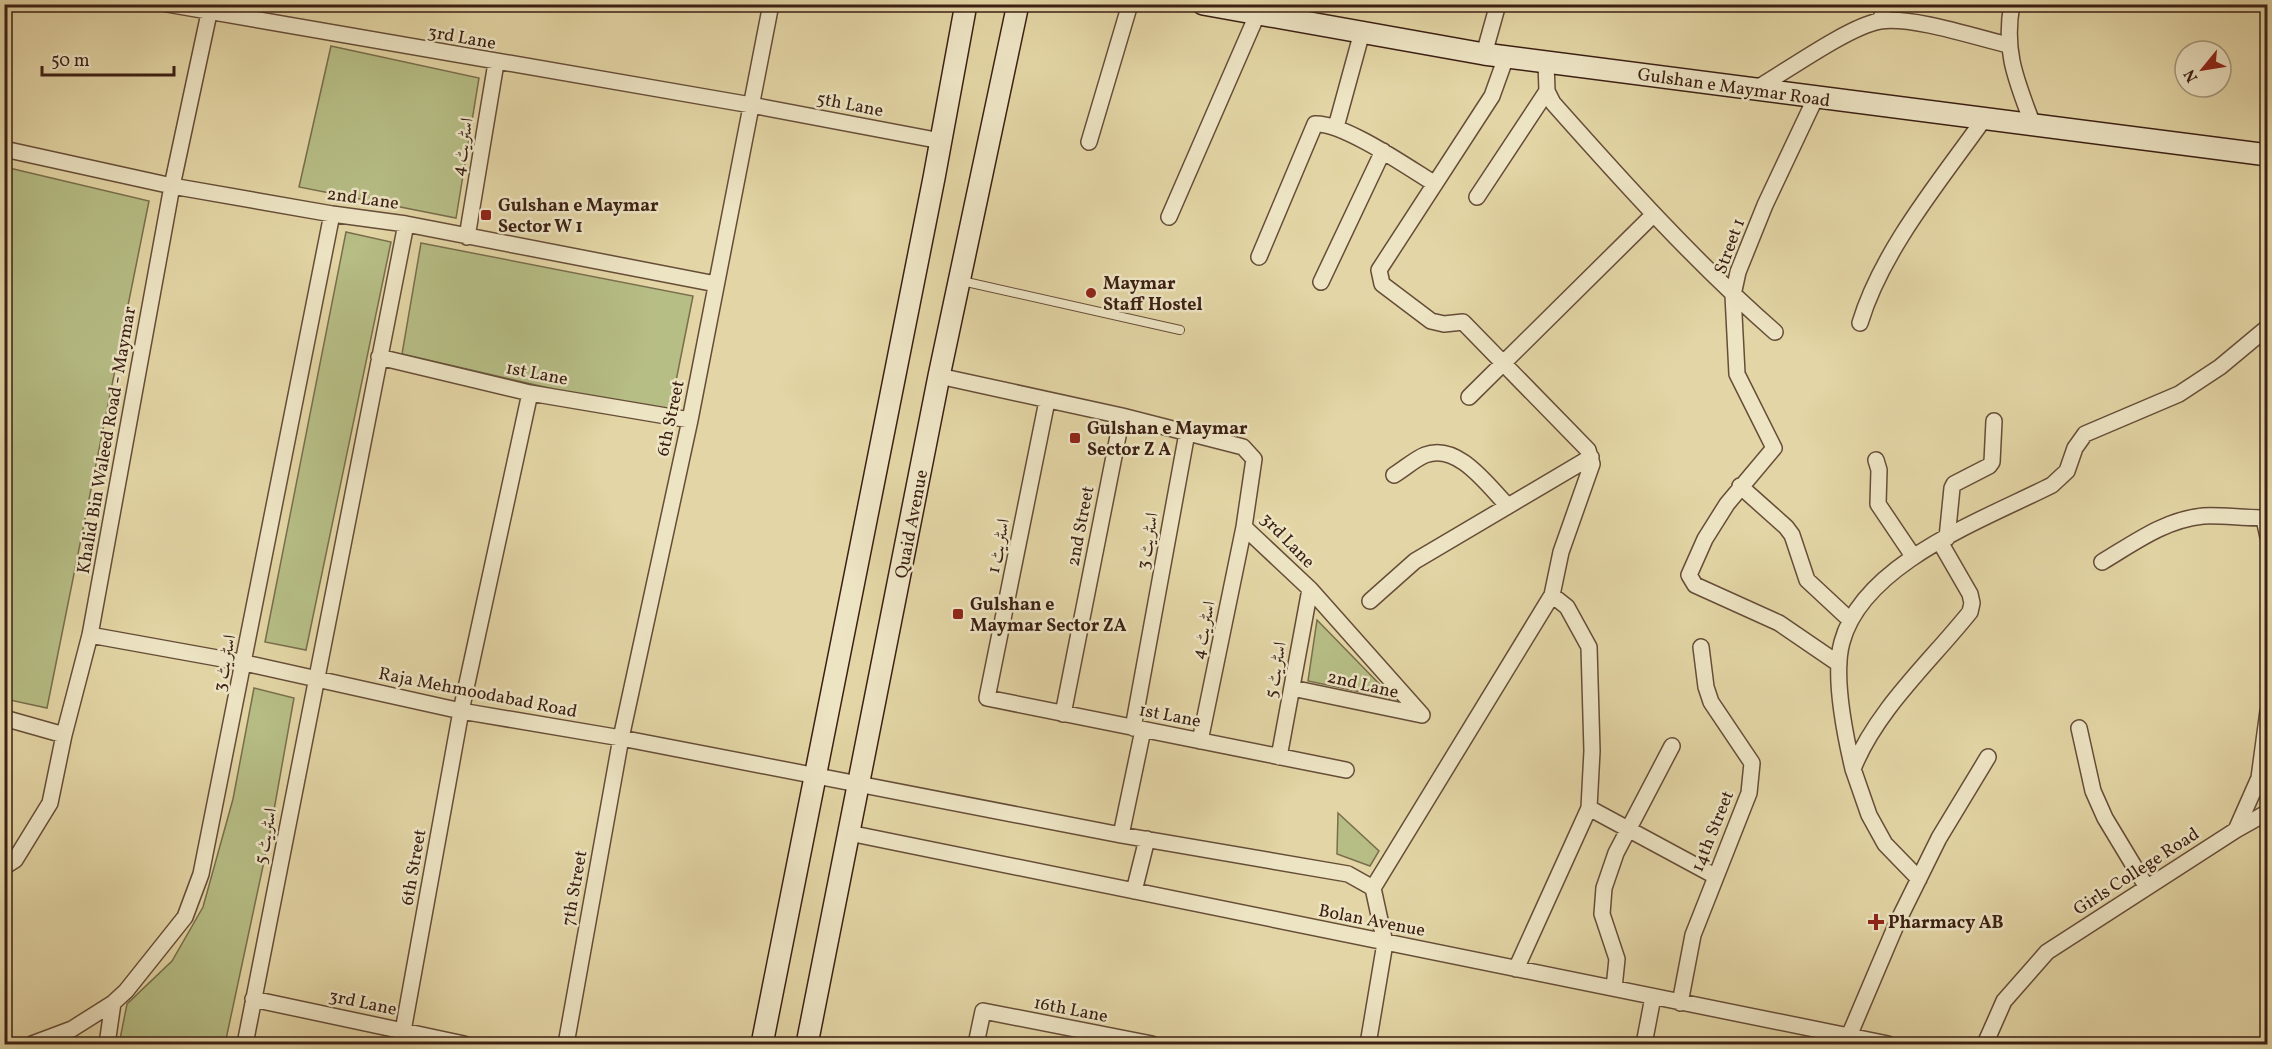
<svg xmlns="http://www.w3.org/2000/svg" width="2272" height="1049" font-family="Vollkorn,Amiri,serif">
<rect width="100%" height="100%" fill="#e3d5a5"/>
<filter id="stains"><feTurbulence type="fractalNoise" baseFrequency=".00333" numOctaves="4"/><feColorMatrix values="0 0 0 0 .2 0 0 0 0 .09 0 0 0 0 .02 0 0 0 .5 -.17"/></filter>
<radialGradient id="worn" r=".72"><stop offset=".6" stop-color="#630" stop-opacity="0"/><stop offset="1" stop-color="#630" stop-opacity=".3"/></radialGradient>
<path fill="#b6bd85" stroke="#796e4c" stroke-width="1.5" d="M331,46l148,32 -23,140 -157,-31z
M5,167l144,34 -102,507 -42,-9z
M346,232l45,10 -85,408 -41,-8z
M421,243l272,53 -24,120 -267,-62z
M1317,620l77,79 -86,-18z
M254,688l40,10 -25,140 -44,206h-106l8,-40 45,-43 31,-54 30,-108z
M1338,813l41,38 -9,15 -33,-12z"/>
<g fill="none" stroke-linecap="round" stroke-linejoin="round">
<g stroke="#664d38" stroke-width="10">
<path id="lane" d="M962,281l218,49"/>
</g>
<g stroke="#664d38" stroke-width="18">
<path id="street" d="M167,4l584,101 190,36
M2012,4c-9,48 5,78 21,121
M1881,21l3,-17
M1484,54l14,-50
M1546,62l1,29 6,12c71,80 142,159 222,229
M1754,90c30,-17 95,-64 126,-69 32,-5 95,16 128,24
M1815,99l-50,106 -27,67 -5,23 4,79 37,74 -47,56 -22,35 -16,36 6,10 84,38 60,41
M1336,127l26,-95
M1089,142l41,-138
M4,149l168,37 160,28 74,10 310,60
M1477,197l70,-106
M1169,217l88,-202
M467,237l29,-174
M1259,257l56,-133c28,-2 94,44 120,60
M1321,282l62,-131
M1860,323c22,-73 80,-142 124,-204
M379,357l151,36 160,27
M939,376l183,40 121,31 11,12 -10,68 66,62 112,126 -130,-27
M1469,397l184,-182
M1047,401l-60,297 359,72
M1876,460l3,10 -1,34 35,52
M1394,475c10,-6 21,-16 31,-20 33,-13 63,31 83,51
M1740,486l46,41 6,8 15,45 43,40
M2264,519l4,18
M1947,538l5,-50 2,-4 35,-18 3,-4 2,-41
M2102,562c32,-19 62,-42 101,-46 13,-2 58,4 65,1
M1370,601l45,-40 176,-104
M90,635l155,28 216,48 160,27 500,97 227,39 25,14
M1063,714l59,-298
M4,718l60,17
M1133,728l54,-295
M2079,728l14,63 12,27 41,68
M1200,741l44,-214
M1279,757l31,-168
M1853,769c-8,-34 -20,-95 -11,-127 21,-79 143,-123 210,-157l15,-14 8,-23 10,-14 94,-40 41,-27 48,-40
M1589,808l126,68
M2236,830l32,-18
M849,833l1039,211
M1121,835l22,-105
M4,867l11,-7 35,-57 14,-68 26,-100 82,-449 39,-182
M1919,879l-34,-35 -16,-29 -16,-46c23,-59 78,-108 117,-157l2,-9 -2,-9 -30,-52
M1134,891l13,-52
M1516,969l73,-161 3,-57 -3,-104 -22,-40 -15,-12
M1614,988l3,-29 -15,-45 2,-26 12,-35 56,-107
M253,999l211,45
M1680,1003l13,-68 56,-142 3,-30 -41,-61 -5,-15 -5,-40
M403,1031l58,-320 69,-318
M1849,1036l48,-113 42,-85 49,-81
M32,1044l40,-15 41,-26 13,-12 59,-74 16,-43 131,-660
M107,1044l6,-41
M245,1044l161,-820
M566,1044l55,-306 69,-318 81,-416
M976,1044l7,-33 169,33
M1368,1044l17,-101 -12,-55 179,-293 9,-43 31,-88 -4,-14 -125,-128 -19,2 -13,-3 -49,-37 -3,-14 113,-174 14,-39
M1644,1044l9,-47
M1985,1044l19,-43 43,-49 189,-122 23,-52 9,-67"/>
</g>
<g stroke="#3c2014" stroke-width="24">
<path id="secondary" d="M1203,4l281,50 784,101
M762,1044l172,-866 32,-174
M807,1044l132,-668 79,-372"/>
</g>
<use href="#lane" stroke="#ede4c4" stroke-width="8"/>
<use href="#street" stroke="#ede4c4" stroke-width="15"/>
<use href="#secondary" stroke="#ede4c4" stroke-width="21"/>
</g>
<g fill="#8f2418" stroke="#ede4c4" stroke-width="2">
<rect x="480" y="209" width="12" height="12" rx="3"/>
<circle cx="1091" cy="293" r="6"/>
<rect x="1069" y="432" width="12" height="12" rx="3"/>
<rect x="952" y="608" width="12" height="12" rx="3"/>
<path d="M1873 913h6v6h6v6h-6v6h-6v-6h-6v-6h6z"/>
</g>
<g text-anchor="middle" stroke-width="5" stroke-linejoin="round" paint-order="stroke">
<g font-size="18" fill="#3c2014" stroke="#ede4c4">
<text transform="translate(462 37) rotate(10)" y="6">3rd Lane</text>
<text transform="translate(1734 87) rotate(8)" y="6">Gulshan e Maymar Road</text>
<text transform="translate(850 104) rotate(11)" y="6">5th Lane</text>
<text transform="translate(462 147) rotate(-80)" y="6">اسٹریٹ 4</text>
<text transform="translate(363 198) rotate(8)" y="6">2nd Lane</text>
<text transform="translate(1729 246) rotate(-70)" y="6">Street 1</text>
<text transform="translate(537 373) rotate(11)" y="6">1st Lane</text>
<text transform="translate(670 418) rotate(-78)" y="6">6th Street</text>
<text transform="translate(106 440) rotate(-80)" y="6">Khalid Bin Waleed Road - Maymar</text>
<text transform="translate(911 524) rotate(-79)" y="6">Quaid Avenue</text>
<text transform="translate(1080 526) rotate(-79)" y="6">2nd Street</text>
<text transform="translate(1288 540) rotate(46)" y="6">3rd Lane</text>
<text transform="translate(1147 541) rotate(-80)" y="6">اسٹریٹ 3</text>
<text transform="translate(998 546) rotate(-79)" y="6">اسٹریٹ 1</text>
<text transform="translate(1203 630) rotate(-78)" y="6">اسٹریٹ 4</text>
<text transform="translate(224 663) rotate(-79)" y="6">اسٹریٹ 3</text>
<text transform="translate(1275 670) rotate(-80)" y="6">اسٹریٹ 5</text>
<text transform="translate(1363 684) rotate(13)" y="6">2nd Lane</text>
<text transform="translate(478 692) rotate(11)" y="6">Raja Mehmoodabad Road</text>
<text transform="translate(1170 715) rotate(11)" y="6">1st Lane</text>
<text transform="translate(1712 831) rotate(-68)" y="6">14th Street</text>
<text transform="translate(265 836) rotate(-79)" y="6">اسٹریٹ 5</text>
<text transform="translate(413 867) rotate(-80)" y="6">6th Street</text>
<text transform="translate(2136 871) rotate(-33)" y="6">Girls College Road</text>
<text transform="translate(574 888) rotate(-80)" y="6">7th Street</text>
<text transform="translate(1372 920) rotate(11)" y="6">Bolan Avenue</text>
<text transform="translate(363 1002) rotate(12)" y="6">3rd Lane</text>
<text transform="translate(1071 1009) rotate(11)" y="6">16th Lane</text>
</g>
<g font-size="18" font-weight="bold" fill="#3c2014" stroke="#ede4c4" text-anchor="start">
<text x="498" y="211">Gulshan e Maymar<tspan x="498" dy="21">Sector W 1</tspan></text>
<text x="1103" y="289">Maymar<tspan x="1103" dy="21">Staff Hostel</tspan></text>
<text x="1087" y="434">Gulshan e Maymar<tspan x="1087" dy="21">Sector Z A</tspan></text>
<text x="970" y="610">Gulshan e<tspan x="970" dy="21">Maymar Sector ZA</tspan></text>
<text x="1888" y="928">Pharmacy AB</text>
</g>
</g>
<rect width="2272" height="1049" fill="none" stroke="#e3d5a5" stroke-width="24"/>
<rect x="6" y="6" width="2260" height="1037" fill="none" stroke="#3c2014" stroke-width="3"/>
<rect x="12" y="12" width="2248" height="1025" fill="none" stroke="#3c2014" stroke-width="1.5"/>
<g transform="translate(2203 69) rotate(240)"><circle r="28" fill="#ede4c4" stroke="#a6967e" stroke-width="1.5"/>
<path d="M0-4.5L10 22L0 15L-10 22Z" fill="#8f2418"/>
<text y="-9" font-size="16" font-weight="bold" text-anchor="middle" fill="#3c2014">N</text>
</g>
<path d="M42 66v9h132v-9" fill="none" stroke="#3c2014" stroke-width="3"/>
<text x="51" y="66" font-size="18" fill="#3c2014" stroke="#ede4c4" stroke-width="4.5" paint-order="stroke">50 m</text>
<rect width="100%" height="100%" filter="url(#stains)"/>
<rect width="100%" height="100%" fill="url(#worn)"/>
</svg>
